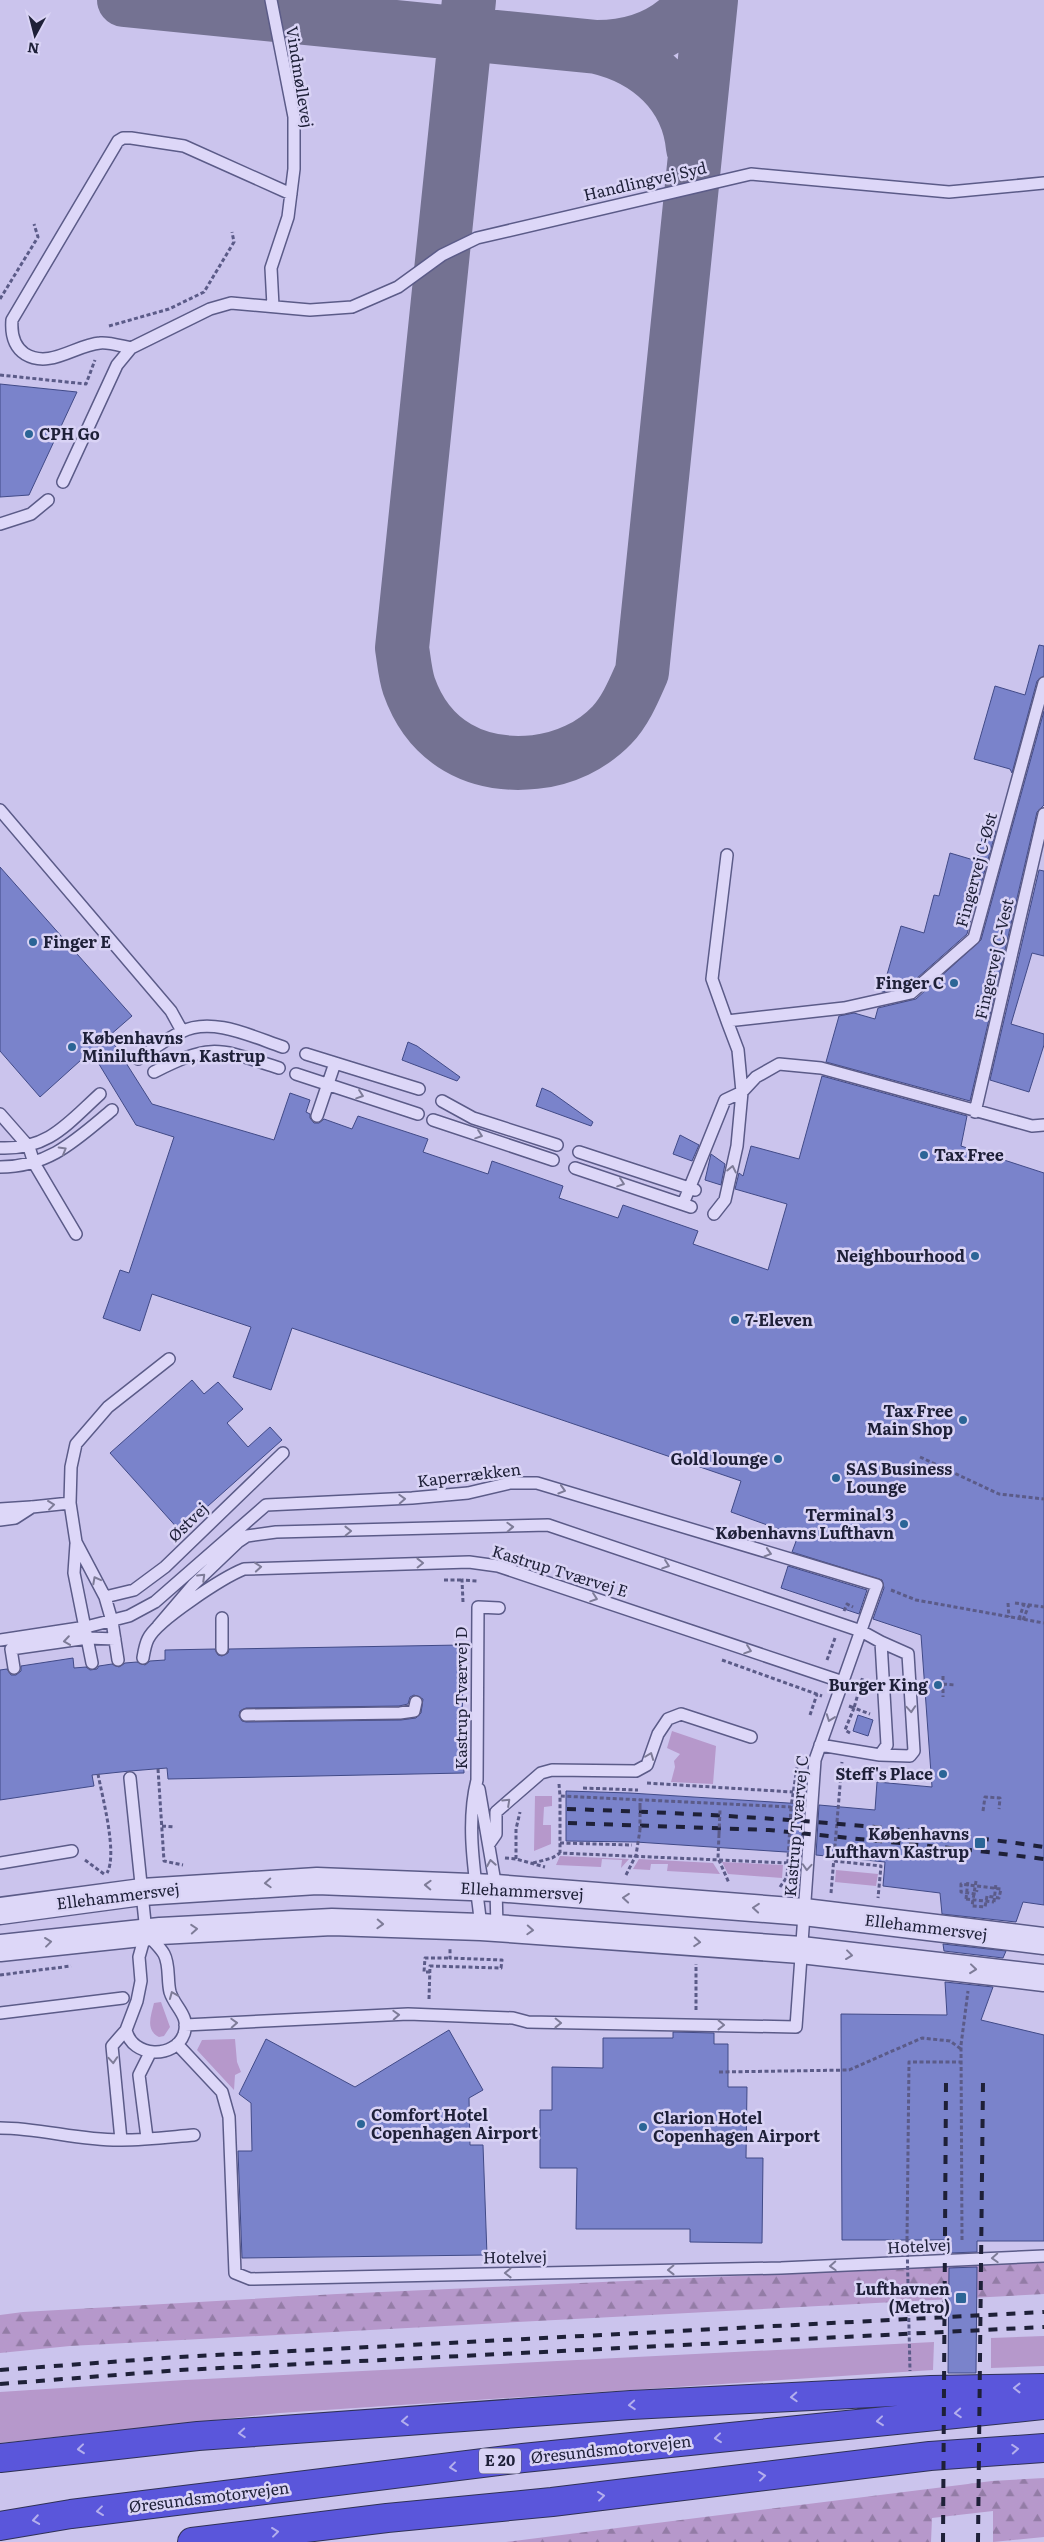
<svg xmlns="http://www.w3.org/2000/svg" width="1044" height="2542" font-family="Literata,serif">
<defs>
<pattern id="forest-firs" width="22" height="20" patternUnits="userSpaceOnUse" patternTransform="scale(1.25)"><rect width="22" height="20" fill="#b698cb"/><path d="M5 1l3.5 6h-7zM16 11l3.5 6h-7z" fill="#937ca6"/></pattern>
</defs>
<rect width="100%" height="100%" fill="#cbc4ed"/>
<path fill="#b698cb" d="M672,1731l44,15 -3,38 -42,-2 4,-15 -1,-6 6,-7 -13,-6z
M535,1796h17v10l-8,1 -1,18h8v19l-17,7z
M560,1856l69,3 -8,9 1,-8 -20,-1 -1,8 -45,-2z
M639,1859l74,4 7,11 -53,-3 1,-7h-17l-1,6 -17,-1z
M722,1862l61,3 -1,13 -54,-4z
M836,1870l42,4 -2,12 -41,-4z
M161,2002l9,25 -6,9 -5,1c-14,-7 -8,-21 -5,-34z
M235,2039l2,23 4,10 -6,3 -1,15 -37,-40 5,-10z
M1044,2336v30l-53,2v-30z
M934,2342l-1,28 -653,43 -280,30v-51l185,-12z"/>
<path fill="url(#forest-firs)" d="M1044,2262v32l-974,52 -70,7v-38l23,-3 314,-18z
M1044,2478v59l-51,5v-31l-61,7 -1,24h-425l486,-61z"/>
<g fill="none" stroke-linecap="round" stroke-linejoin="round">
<path stroke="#747292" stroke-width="54" d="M124,0l473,47c40,0 75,-14 99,-47
M469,0l-67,648c2,12 3,26 7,38 20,57 68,82 126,76 29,-3 57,-16 77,-37 14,-15 22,-35 30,-53l69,-672
M597,47c51,12 91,47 96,101"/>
</g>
<path fill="#7a83cb" stroke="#414a87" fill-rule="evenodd" d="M0,384l77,8 -48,103 -29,2z
M1039,645l5,1v30l-7,5 -25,92 -2,-4 -36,-10 21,-73 30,9z
M1044,711v94l-7,7 -67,289 -144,-39 13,-46 15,-3 21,6 3,-11 38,-9 65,-59z
M996,831l-29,103 -59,52 -26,6 19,-66 23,7 10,-38 5,1 11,-43 27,8 6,-27z
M0,867l132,149 -23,20 43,68 122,36 16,-47 20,7 -4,12 4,2v4l4,5h5l5,-4 28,10 6,-13 70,23 -5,13 65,22 4,-13 71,25 -4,12 59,20 5,-13 75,26 -5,13 75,26 19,-66 -52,-15 4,-16 4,3 8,-30 48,13 23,-83 145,40 -6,30 83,27v732l-21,-3 -7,20 -74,-8 -2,-21 -57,-7 2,-24 -69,-7 3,-50 56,5 2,-28 55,5 -11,-152 -48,-16 11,-31 -2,-8 -90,-28 6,-16 -67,-24 10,-31 -449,-153 -21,62 -38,-13 18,-50 -99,-33 -12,37 -37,-13 17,-48 9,3 45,-136 -38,-12 -45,-74 -51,46 -40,-46z
M1039,870l5,1v85l-12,-3 -21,71 33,10v11l-15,47 -39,-12z
M408,1042l9,4 43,31 -3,4 -55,-21z
M542,1088l9,4 42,30 -2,4 -55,-20z
M680,1135l19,10 -7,16 -19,-7z
M711,1154l14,10 -4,21 -16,-5z
M192,1380l12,14 14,-12 25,27 -16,14 21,24 22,-20 12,13 -102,91 -70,-78z
M788,1566l79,24 -8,24 -78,-26z
M461,1645l3,128 -296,6 -1,-11 -37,3 -38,4 2,11 -94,14v-130l7,-1 4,6h5l5,-4v-5l52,-8 1,10 12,-1 4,3 7,-1 2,-3 13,-2 7,3 6,-4 12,-1 8,3 5,-4 15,-1v-10l50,-1 3,6 4,1 6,-3 1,-4zM414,1695l9,4 -2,14 -5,5 -15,2 -155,2 -4,-1 -3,-5 1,-5 6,-3 153,-2 9,-2 2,-7z
M858,1715l15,5 -5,16 -15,-5z
M566,1791l64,2 174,11 -3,49 -165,-11 -70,-1z
M943,1944l63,7 -3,7 -59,-7z
M945,1982l48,5 -12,33 63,15v206h-67v11l-28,1v-13h-107l-1,-226 106,1z
M449,2030l34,60 -14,8 1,47h13l4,110 -245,3 -4,-107h14l-1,-48 -12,-9 27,-55 89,48z
M673,2032l41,1v11h14v43h19l-1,71h17l-1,85 -72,-1v-13h-114l1,-61h-37v-58h12v-43l51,1v-30h70z
M977,2267l-1,106h-28l1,-105z"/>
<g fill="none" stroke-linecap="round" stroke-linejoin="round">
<g stroke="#5b5b88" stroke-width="14">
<path id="service" d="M271,0l23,117v52l-6,48 -17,51 2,38
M131,348c-10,-2 -22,-6 -31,-5 -25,2 -50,26 -75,11 -12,-8 -14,-21 -13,-34l106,-179 5,-3h8l53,8 107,48
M63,482l54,-117 14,-17 79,-39 21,-6 79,7 42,-3 46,-20 44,-32 35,-17 274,-64 198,18 95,-9
M0,524l31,-10 17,-14
M0,810l171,201 11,20
M727,855l-15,124 15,42
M306,1054l113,35
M138,1059c14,-9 28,-20 43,-27 31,-16 72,5 102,15
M154,1072c59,-30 65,-23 125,-4
M296,1074l122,40
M742,1092l-4,-42 -11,-29 117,-13 67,-15 63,-55 70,-255
M742,1092l14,-15 23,-13 42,4 211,58 12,-1
M442,1101l31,17 84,27
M975,1112l69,-298
M0,1114l29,33 5,16 42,71
M317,1116l18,-53
M433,1120l120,40
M0,1148c48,2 67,-24 100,-54
M579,1152l116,38
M0,1167c49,0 76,-27 112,-57
M575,1168l116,39
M683,1204l42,-104 17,-8 -5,54 -12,54 -11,14
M0,1509l31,-2
M0,1520l15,-2 17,-11 38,-4
M76,1544l-2,29 18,90
M105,1597l29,-7 31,-23 118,-114
M158,1626l35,-41 45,-43 9,-6 29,-4 272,-7 313,106 20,11 6,103 -7,10 -60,-10
M0,1640l86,-13 43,-11 26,-14 111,-97 146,-7 56,-5 42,-10h27l340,102 -62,175 -19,267 -268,-5 -15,-4 -105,-4 -223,11
M222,1649v-31
M143,1658c1,-6 2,-13 5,-19 9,-19 76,-62 96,-70l225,-7 29,4 345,116
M118,1660l-6,-39 -7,-24 -29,-55 -6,-39 1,-36 5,-23 32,-37 61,-48
M14,1668l-3,-19 77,-11 27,1
M246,1715l154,-2 14,-2 2,-9
M880,1755l30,1 4,-5 -6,-97 -27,-12
M479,1789l17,99 1,40
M489,1844l7,-10v-22l45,-39 11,-3 84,1 11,-6 11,-31 10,-15 13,-5 70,23
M0,1863l72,-12
M481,1927c-5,-48 -16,-100 -4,-147l1,-173 21,1
M0,2013l123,-15
M126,2030c6,28 49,29 58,4 6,-19 -9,-26 -14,-42 -3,-12 0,-27 -6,-38 -4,-7 -12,-14 -17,-20
M177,2044l45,48 7,25 6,156 15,6 531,-11 263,-12
M0,2128c41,0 81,13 122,12 24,0 48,-3 72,-5
M147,2138l-8,-63 11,-22
M121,2140l-9,-94 14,-16 11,-29 4,-20 -2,-24 7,-25 -16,-154"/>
</g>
<g stroke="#5b5b88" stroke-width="29">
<path id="tertiary" d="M0,1911l142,-19 175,-11 179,7 308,24 240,29
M0,1948l160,-17 172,-9 149,5 320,23 243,28"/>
</g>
<g stroke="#2f3156" stroke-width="30">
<path id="motorway" d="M0,2458l198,-22 433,-31 300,-15 113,-2
M0,2526l71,-12 452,-56 521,-53
M192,2542l195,-24 165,-16 378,-46 114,-8"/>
</g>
<path stroke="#5b5b88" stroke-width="3" stroke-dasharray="4 2.5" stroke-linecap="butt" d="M0,299l38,-62 -4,-13
M109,326l60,-17 35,-17 30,-50 -2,-10
M0,375l86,9 9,-24
M920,1457l79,37 45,5
M444,1580h18
M891,1590l25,10 128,23
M463,1602l-1,-22 15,1
M1008,1603l1,14
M1015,1603l29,4
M844,1611l3,-7 6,3
M1019,1619l5,-15
M1023,1620l6,-15
M722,1660l100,36
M827,1660l8,-22
M943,1676v21
M943,1684l12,1
M849,1706l5,2 9,-32
M810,1715l7,-21
M850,1733l-5,-3 9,-22 16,6
M158,1769l6,92 19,4
M98,1774c4,22 20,80 9,99
M647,1783l146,9
M559,1784l1,12
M583,1788l55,2
M640,1807v-8
M983,1811l2,-14 15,1 -1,11
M162,1826l13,1
M719,1834l-1,24 11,25
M560,1843l72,2
M505,1858l11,1 29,8
M516,1859v-30l4,-17
M85,1860l19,14
M834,1861l47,5 -3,32
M533,1863l19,-5 8,-5
M788,1863l-228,-10v-57l231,11 7,-46
M626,1875l10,-20 4,-25
M976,1881l-4,25 13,1 2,-11 12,2 2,-9 -40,-5v8l15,2 1,-4
M780,1887l7,-10 4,-70
M831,1893l11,-131
M966,1899l2,-19
M994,1902l2,-19
M430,1972h-6l1,-14h25
M0,1975l71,-9
M429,1999l1,-33 71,2 1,-8 -52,-2v-10
M696,2010v-46
M719,2072l130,-2 73,-32 28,3 11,8
M907,2240l2,-178h52
M962,2240l-1,-195 7,-54"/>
<use href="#service" stroke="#ddd7f8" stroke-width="11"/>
<use href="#tertiary" stroke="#ddd7f8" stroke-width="26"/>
<use href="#motorway" stroke="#5a56db" stroke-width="28"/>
<path stroke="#1e2038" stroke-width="4" stroke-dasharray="9 9" stroke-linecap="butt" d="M567,1809c159,5 319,15 477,38
M568,1823l201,7 210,21 65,8
M0,2370l178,-13 866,-45
M0,2384l180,-14 864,-43
M943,2542l3,-460
M978,2542l5,-460"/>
<path stroke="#5b5b88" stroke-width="3" stroke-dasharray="4 2.5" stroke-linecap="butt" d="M640,1830v-23
M719,1834l1,-24
M966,1899l28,3
M907,2240l3,131"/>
</g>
<defs><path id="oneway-chevron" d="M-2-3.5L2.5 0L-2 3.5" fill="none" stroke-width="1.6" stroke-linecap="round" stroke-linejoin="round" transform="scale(1.25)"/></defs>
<g stroke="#7e7c98">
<use href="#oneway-chevron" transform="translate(360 1095) rotate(19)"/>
<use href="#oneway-chevron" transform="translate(479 1135) rotate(19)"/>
<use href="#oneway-chevron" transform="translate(63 1150) rotate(-30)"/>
<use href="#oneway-chevron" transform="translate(732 1169) rotate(-78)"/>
<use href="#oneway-chevron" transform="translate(621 1183) rotate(19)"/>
<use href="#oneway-chevron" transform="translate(562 1490) rotate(17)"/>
<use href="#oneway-chevron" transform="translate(402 1499) rotate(-3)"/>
<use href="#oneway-chevron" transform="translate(51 1505) rotate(-7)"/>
<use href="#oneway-chevron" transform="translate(510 1527) rotate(-2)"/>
<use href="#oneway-chevron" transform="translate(348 1531) rotate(-1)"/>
<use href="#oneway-chevron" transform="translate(768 1553) rotate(17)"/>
<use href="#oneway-chevron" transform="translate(420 1563) rotate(-1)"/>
<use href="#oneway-chevron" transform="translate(666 1565) rotate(19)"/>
<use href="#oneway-chevron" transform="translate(258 1567) rotate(-5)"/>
<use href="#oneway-chevron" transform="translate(202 1577) rotate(-44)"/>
<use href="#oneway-chevron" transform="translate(96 1580) rotate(-118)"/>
<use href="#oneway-chevron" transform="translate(594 1598) rotate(19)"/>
<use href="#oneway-chevron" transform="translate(67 1641) rotate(172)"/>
<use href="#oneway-chevron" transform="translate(748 1650) rotate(19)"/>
<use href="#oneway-chevron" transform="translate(911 1709) rotate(86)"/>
<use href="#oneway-chevron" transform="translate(830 1718) rotate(110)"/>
<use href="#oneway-chevron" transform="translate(650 1756) rotate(-69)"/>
<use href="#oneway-chevron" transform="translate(507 1802) rotate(-43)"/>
<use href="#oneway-chevron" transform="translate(491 1863) rotate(-100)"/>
<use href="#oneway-chevron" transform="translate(807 1867) rotate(94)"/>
<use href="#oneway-chevron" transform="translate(268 1883) rotate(177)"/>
<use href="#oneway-chevron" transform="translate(428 1885) rotate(-178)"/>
<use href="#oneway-chevron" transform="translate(626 1898) rotate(-175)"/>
<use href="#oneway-chevron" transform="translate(756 1908) rotate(-175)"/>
<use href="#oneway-chevron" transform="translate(380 1924) rotate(2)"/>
<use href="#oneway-chevron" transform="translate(194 1929) rotate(-4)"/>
<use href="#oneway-chevron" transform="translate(530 1930) rotate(3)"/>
<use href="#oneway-chevron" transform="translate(48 1942) rotate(-7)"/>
<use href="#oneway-chevron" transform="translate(697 1942) rotate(4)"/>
<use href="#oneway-chevron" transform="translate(849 1955) rotate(7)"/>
<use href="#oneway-chevron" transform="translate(973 1969) rotate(6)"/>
<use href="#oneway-chevron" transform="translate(173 1995) rotate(-112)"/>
<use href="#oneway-chevron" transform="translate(396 2015) rotate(-3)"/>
<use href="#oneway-chevron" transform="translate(234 2023) rotate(-3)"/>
<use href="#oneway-chevron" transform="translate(558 2023) rotate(1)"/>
<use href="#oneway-chevron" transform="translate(721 2025) rotate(1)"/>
<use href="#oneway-chevron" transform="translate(113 2060) rotate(86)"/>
<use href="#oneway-chevron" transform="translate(995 2258) rotate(177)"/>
<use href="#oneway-chevron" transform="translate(833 2266) rotate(177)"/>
<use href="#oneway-chevron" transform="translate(671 2270) rotate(179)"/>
<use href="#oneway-chevron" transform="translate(508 2273) rotate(179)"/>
</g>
<g stroke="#b3aeed">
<use href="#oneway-chevron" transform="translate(1017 2388) rotate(-180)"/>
<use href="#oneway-chevron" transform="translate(794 2397) rotate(177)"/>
<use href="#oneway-chevron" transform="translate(632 2405) rotate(176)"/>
<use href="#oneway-chevron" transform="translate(958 2413) rotate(176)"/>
<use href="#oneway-chevron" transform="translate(405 2421) rotate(176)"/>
<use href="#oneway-chevron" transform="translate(880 2421) rotate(174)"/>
<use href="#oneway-chevron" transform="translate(242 2433) rotate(176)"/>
<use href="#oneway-chevron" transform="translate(718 2438) rotate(174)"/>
<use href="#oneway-chevron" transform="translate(81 2449) rotate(174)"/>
<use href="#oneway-chevron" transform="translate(1015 2449) rotate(-4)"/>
<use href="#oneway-chevron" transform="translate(453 2467) rotate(173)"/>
<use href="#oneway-chevron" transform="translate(762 2476) rotate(-7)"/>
<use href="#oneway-chevron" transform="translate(601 2496) rotate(-7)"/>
<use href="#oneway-chevron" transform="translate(100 2511) rotate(173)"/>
<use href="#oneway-chevron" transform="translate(36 2520) rotate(171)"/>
<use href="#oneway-chevron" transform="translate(275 2532) rotate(-7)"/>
</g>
<g fill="#2b6596" stroke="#d9d3f5" stroke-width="2">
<circle cx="29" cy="434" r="5"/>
<circle cx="33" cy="942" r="5"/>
<circle cx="954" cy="983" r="5"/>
<circle cx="72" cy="1047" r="5"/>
<circle cx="924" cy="1155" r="5"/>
<circle cx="975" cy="1256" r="5"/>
<circle cx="735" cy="1320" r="5"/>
<circle cx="963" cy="1420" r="5"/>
<circle cx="778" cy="1459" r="5"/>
<circle cx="836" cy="1478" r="5"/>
<circle cx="904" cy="1524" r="5"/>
<circle cx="938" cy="1685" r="5"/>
<circle cx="943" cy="1774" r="5"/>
<rect x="974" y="1837" width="12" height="12" rx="2.5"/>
<circle cx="361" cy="2124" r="5"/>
<circle cx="643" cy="2127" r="5"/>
<rect x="955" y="2292" width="12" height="12" rx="2.5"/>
</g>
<g text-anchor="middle" stroke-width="5" stroke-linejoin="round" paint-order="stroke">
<rect fill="#d9d3f5" stroke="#565671" stroke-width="1" x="479" y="2448.5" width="42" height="25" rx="4"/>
<g font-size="15" font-weight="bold" fill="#1e2038">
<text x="500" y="2466">E 20</text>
</g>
<g font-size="16" fill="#1e2038" stroke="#d9d3f5">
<text transform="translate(300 77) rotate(81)" y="6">Vindmøllevej</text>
<text transform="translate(645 181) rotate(-13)" y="6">Handlingvej Syd</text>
<text transform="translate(976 870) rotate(-75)" y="6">Fingervej C-Øst</text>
<text transform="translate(994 959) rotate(-77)" y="6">Fingervej C-Vest</text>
<text transform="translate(469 1475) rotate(-7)" y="6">Kaperrækken</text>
<text transform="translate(188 1522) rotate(-44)" y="6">Østvej</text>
<text transform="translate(560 1571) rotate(17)" y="6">Kastrup Tværvej E</text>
<text transform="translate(461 1698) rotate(-90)" y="6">Kastrup Tværvej D</text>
<text transform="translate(796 1826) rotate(-85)" y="6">Kastrup Tværvej C</text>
<text transform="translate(522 1891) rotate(3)" y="6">Ellehammersvej</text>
<text transform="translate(118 1896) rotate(-7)" y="6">Ellehammersvej</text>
<text transform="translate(926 1927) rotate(7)" y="6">Ellehammersvej</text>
<text transform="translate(919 2246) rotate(-3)" y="6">Hotelvej</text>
<text transform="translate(515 2257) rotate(-1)" y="6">Hotelvej</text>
<text transform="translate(611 2449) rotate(-6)" y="6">Øresundsmotorvejen</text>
<text transform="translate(209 2497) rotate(-7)" y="6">Øresundsmotorvejen</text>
</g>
<g font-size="16" font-weight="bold" fill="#1e2038" stroke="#d9d3f5" text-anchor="end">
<text x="39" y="440" text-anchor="start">CPH Go</text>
<text x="43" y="948" text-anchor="start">Finger E</text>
<text x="944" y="989">Finger C</text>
<text x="82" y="1044" text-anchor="start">Københavns<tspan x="82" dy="18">Minilufthavn, Kastrup</tspan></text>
<text x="934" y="1161" text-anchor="start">Tax Free</text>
<text x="965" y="1262">Neighbourhood</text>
<text x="745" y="1326" text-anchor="start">7-Eleven</text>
<text x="953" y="1417">Tax Free<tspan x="953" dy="18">Main Shop</tspan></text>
<text x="768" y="1465">Gold lounge</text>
<text x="846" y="1475" text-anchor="start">SAS Business<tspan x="846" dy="18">Lounge</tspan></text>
<text x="894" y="1521">Terminal 3<tspan x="894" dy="18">Københavns Lufthavn</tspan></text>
<text x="928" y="1691">Burger King</text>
<text x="933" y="1780">Steff's Place</text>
<text x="969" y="1840">Københavns<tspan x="969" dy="18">Lufthavn Kastrup</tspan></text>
<text x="371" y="2121" text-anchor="start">Comfort Hotel<tspan x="371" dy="18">Copenhagen Airport</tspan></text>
<text x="653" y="2124" text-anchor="start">Clarion Hotel<tspan x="653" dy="18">Copenhagen Airport</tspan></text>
<text x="950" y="2295">Lufthavnen<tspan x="950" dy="18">(Metro)</tspan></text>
</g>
</g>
<g transform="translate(35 35) rotate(187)" stroke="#d9d3f5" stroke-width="4" paint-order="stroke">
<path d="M0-4L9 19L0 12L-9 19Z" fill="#1e2038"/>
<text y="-8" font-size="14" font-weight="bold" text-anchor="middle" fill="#1e2038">N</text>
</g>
</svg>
